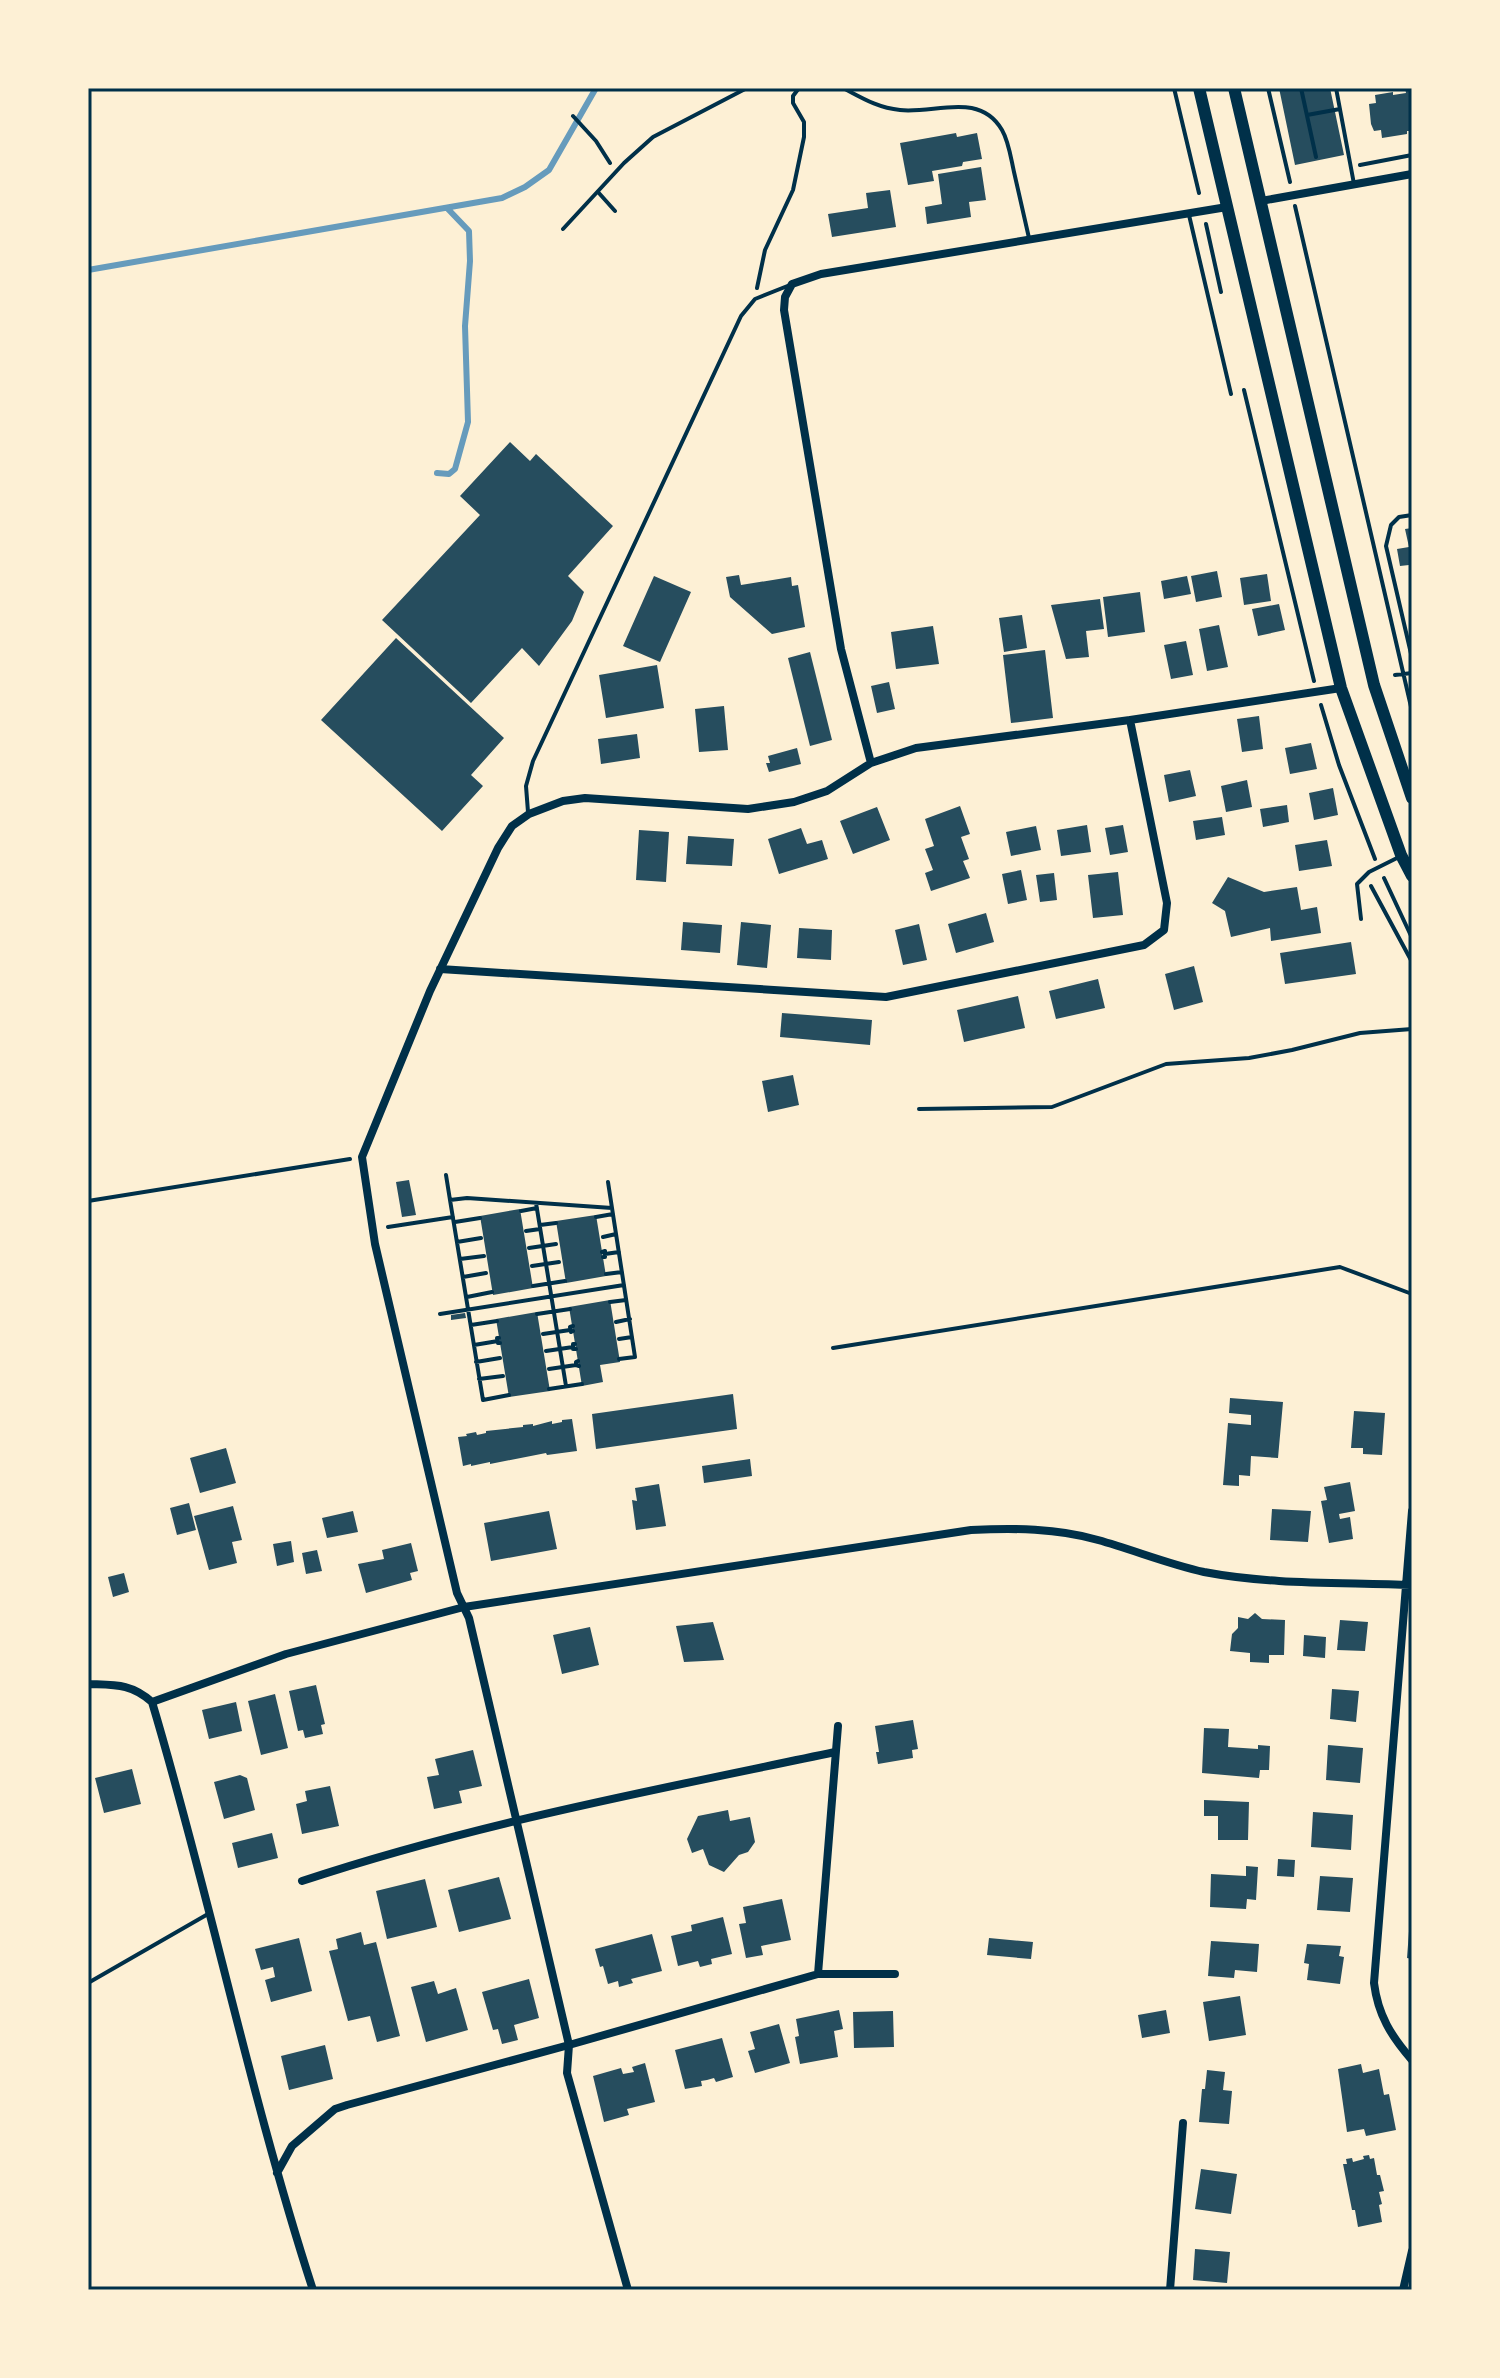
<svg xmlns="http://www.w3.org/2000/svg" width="1500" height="2378" font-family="'Asap Condensed',sans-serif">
<rect width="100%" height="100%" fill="#fdf0d5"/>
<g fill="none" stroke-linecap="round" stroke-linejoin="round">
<path stroke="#669bbc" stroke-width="6" d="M88,270l414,-72 23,-11 24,-17 47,-82
M437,473l12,1 6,-5 13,-47 -3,-96 5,-65 -1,-30 -22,-23"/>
</g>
<path fill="#264d5e" d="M1279,88h51l14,67 -49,10z
M1405,88h7v43h-5v3l-25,4 -1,-8 -7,1 -3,-7 -2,-20 7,-1 -1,-8 18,-3v3l13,-2z
M956,133l1,4 20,-4 5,26 -19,3 -1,4 -30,5 2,10 -26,4 -8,-42z
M981,167l5,33 -17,2 2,15 -44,7 -2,-17 17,-3 -4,-30z
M890,190l6,37 -64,10 -4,-23 40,-6 -2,-15z
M510,442l20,19 6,-7 77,72 -45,50 16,16 -12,29 -33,45 -17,-18 -51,55 -89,-83 98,-105 -20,-19z
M1412,528v42h-2l-1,-5 -9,1 -3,-17 12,-2 -4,-18z
M1217,571l5,26 -26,5 -5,-26z
M1267,574l4,27 -27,4 -4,-27z
M739,575l2,10 50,-8 1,9 6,-1 7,42 -33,7 -42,-37 -4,-20z
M654,576l37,16 -31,70 -37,-16z
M1187,576l4,18 -27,5 -3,-18z
M1140,592l5,40 -37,5 -5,-40z
M1100,599l4,30 -18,2 3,26 -23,2 -15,-54z
M1279,604l6,26 -27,6 -6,-27z
M1022,615l5,33 -23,4 -5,-34z
M1219,625l9,42 -21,4 -8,-42z
M933,626l6,38 -43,5 -5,-37z
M396,638l108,100 -33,37 12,11 -41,45 -121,-111z
M1186,641l7,34 -22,4 -7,-34z
M1045,650l8,68 -42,5 -8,-68z
M810,652l22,88 -22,6 -22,-88z
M657,665l7,43 -58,10 -7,-43z
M889,682l6,27 -18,4 -6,-27z
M724,706l4,44 -29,2 -4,-43z
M1259,716l4,33 -21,3 -5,-33z
M637,734l3,24 -39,6 -3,-25z
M1311,743l6,26 -27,5 -5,-26z
M797,748l4,16 -32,8 -3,-9h4l-2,-7z
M1190,770l6,26 -27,6 -5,-27z
M1247,780l5,27 -26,5 -5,-26z
M1333,788l5,27 -24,5 -5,-27z
M1287,805l2,17 -26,5 -3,-18z
M960,806l10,28 -9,3 8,22 -6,2 7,17 -39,13 -6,-18 8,-3 -8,-21 9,-3 -9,-27z
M877,807l13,33 -37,14 -13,-33z
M1222,817l3,18 -29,5 -3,-19z
M1087,825l4,27 -30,4 -4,-26z
M1123,825l5,27 -18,3 -5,-27z
M1036,826l5,24 -30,6 -5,-24z
M801,828l6,16 15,-4 6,19 -49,15 -11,-35z
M639,830l30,2 -3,50 -30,-2z
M688,836l46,3 -2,27 -46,-2z
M1327,840l5,26 -33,5 -4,-26z
M1021,870l6,30 -19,4 -6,-30z
M1118,872l5,43 -30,3 -5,-43z
M1054,873l3,27 -17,2 -4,-27z
M1228,877l36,15 33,-5 4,23 16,-3 4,26 -50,8 -1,-13 -39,9 -6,-26 -13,-8z
M986,913l8,29 -38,11 -8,-29z
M683,922l39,3 -2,28 -39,-3z
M741,922l30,3 -4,43 -30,-3z
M919,924l8,36 -24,5 -8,-35z
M799,928l33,2 -1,30 -34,-2z
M1351,942l5,32 -71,10 -5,-31z
M1194,966l9,36 -29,8 -9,-36z
M1098,979l7,29 -49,11 -7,-28z
M1018,996l7,32 -61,14 -7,-32z
M782,1013l90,7 -2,25 -90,-8z
M793,1075l6,30 -31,7 -6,-31z
M409,1180l7,35 -14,2 -6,-35z
M520,1209l13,79 -40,7 -13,-79z
M596,1215l10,61 -40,7 -10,-62z
M610,1300l10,62 -20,3 3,17 -21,4 -13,-79z
M537,1312l13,79 -41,6 -13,-78z
M465,1313l1,5 -15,2v-5z
M733,1394l4,35 -141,20 -4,-35z
M1230,1398l53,4 -5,56 -27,-2 -1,20 -11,-1v11l-16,-1 5,-62 23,2v-10l-22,-2z
M1354,1411l31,2 -3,42 -19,-1v-6h-12z
M572,1419l5,32 -30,4 -1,-2 -56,11v-2l-19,4v-2l-8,2 -5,-29 9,-1 -1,-2 10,-2 1,3 9,-2v-2l37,-4v-2l10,-1v2l19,-5v3l10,-2v-2z
M226,1448l10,35 -36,10 -10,-35z
M750,1459l2,17 -48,7 -2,-17z
M1350,1482l5,29 -16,3 1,5 10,-2 3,22 -24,4 -8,-42 6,-1 -3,-13z
M659,1484l7,42 -30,4 -4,-30 5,1 -2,-13z
M189,1503l7,27 -19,5 -7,-27z
M233,1506l9,34 -10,2 5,21 -28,7 -15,-54z
M1272,1509l39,2 -3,31 -38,-2z
M353,1511l5,21 -31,6 -5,-20z
M549,1511l8,38 -66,12 -7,-38z
M291,1541l3,21 -17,4 -4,-22z
M411,1543l7,28 -8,2 2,7 -46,13 -8,-29 26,-5 -2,-9z
M317,1550l5,21 -16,3 -4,-21z
M124,1573l5,19 -16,5 -5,-20z
M1255,1613l7,6 23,1 -1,35h-15v8l-19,-1v-9l-20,-2 2,-17 6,-6v-11l10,2z
M1340,1620l28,2 -3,29 -28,-1z
M713,1622l11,38 -40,2 -8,-36z
M590,1627l9,38 -37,9 -9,-39z
M1304,1635l22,2 -1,21 -22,-2z
M316,1685l9,39 -4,1 2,9 -18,4 -2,-8 -5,1 -9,-40z
M1332,1689l27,2 -3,31 -26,-3z
M275,1694l13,54 -27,7 -13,-54z
M236,1702l6,29 -33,8 -7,-29z
M913,1720l5,29 -6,1 1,8 -35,6 -2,-12h3l-4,-26z
M1204,1728l25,1 -1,18 30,2v-4l12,1 -1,24h-9l-1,8 -57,-5z
M1328,1745l35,3 -3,35 -34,-3z
M473,1750l9,36 -23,5 3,12 -28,6 -7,-32 12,-2 -4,-16z
M132,1769l9,35 -37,9 -9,-35z
M240,1775l7,3 8,32 -31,9 -10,-37z
M330,1786l9,40 -37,8 -6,-30 11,-3 -2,-10z
M1204,1800l45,2 -1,38h-30v-24h-14z
M728,1810l2,11 20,-4 5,25 -7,10 -9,3 -15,17 -15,-7 -6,-16 -11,4 -5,-14 11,-23z
M1313,1812l40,3 -2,35 -40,-3z
M272,1833l6,25 -40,10 -6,-25z
M1278,1859l17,1 -1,17 -17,-1z
M1246,1866l12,1 -2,33 -9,-1 -1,10 -36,-2 1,-33 35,2z
M1320,1876l33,2 -3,34 -33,-2z
M499,1877l12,42 -52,13 -11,-42z
M425,1879l12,48 -50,12 -11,-48z
M782,1899l9,41 -30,6 2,9 -17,3 -7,-34 7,-1 -3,-16z
M723,1917l9,37 -21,5 1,5 -12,3 -2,-6 -20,5 -7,-30 21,-5 -1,-6z
M1410,1918h2v41l-5,-1z
M361,1932l3,13 12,-3 24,94 -23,6 -7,-26 -22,5 -19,-70 9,-2 -2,-10z
M652,1934l10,37 -31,8 2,4 -14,4 -1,-6 -10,3 -5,-18 -3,1 -5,-18z
M299,1938l13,53 -41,11 -6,-22 10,-3 -2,-10 -12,3 -6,-21z
M989,1938l44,4 -2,17 -44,-4z
M1211,1941l48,3 -2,28 -22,-2 -1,8 -26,-2z
M1307,1944l34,2 -2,10 5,1 -4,27 -33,-4 2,-16 -5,-1z
M529,1979l10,39 -25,7 4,15 -16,4 -4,-15 -5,1 -11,-38z
M434,1981l4,13 18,-6 12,42 -42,12 -15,-55z
M1240,1996l6,39 -37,6 -6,-39z
M839,2010l4,19 -9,2 4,26 -38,7 -5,-27 4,-1 -3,-17z
M1166,2010l4,23 -28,5 -4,-23z
M893,2011l1,36 -40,1 -1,-36z
M779,2024l11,39 -35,10 -7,-22 7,-2 -5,-17z
M722,2038l11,39 -17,5 -2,-4 -7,2 -6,1 1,5 -17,3 -10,-39z
M325,2045l8,34 -44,11 -8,-34z
M645,2063l10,39 -28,7 2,6 -25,7 -11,-46 28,-8 2,6 11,-2 -2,-5z
M1361,2064l2,9 16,-4 5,26 5,-1 7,36 -30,6 -2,-7 -17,3 -9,-63z
M1207,2070l18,2 -2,18 9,1 -3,33 -30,-2 3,-33h3z
M1369,2155l1,4 4,-1 3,17h3l4,16 -5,1 3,12 -3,1 3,17 -24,5 -3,-17h-3l-9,-46h4l-1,-5 6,-1 1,4 11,-3 -1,-3z
M1201,2169l36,5 -6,40 -36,-5z
M1195,2249l35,3 -3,31 -34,-3z"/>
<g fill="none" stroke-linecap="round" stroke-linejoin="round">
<path stroke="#003049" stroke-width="4" d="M1174,88l25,105
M1268,88l22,94
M573,116l23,25 14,22
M1360,165l52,-10
M1295,206l117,505
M1206,224l15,68
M757,288l8,-38 28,-60 11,-53v-15l-11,-19v-7l6,-8
M1244,390l70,291
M1412,515l-13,2 -8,8 -5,21 26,112
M1395,675l17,-2
M1321,705l18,60 36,94
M1384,878l28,60
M1371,886l41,76
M919,1109l133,-2 114,-43 83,-6 43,-8 68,-17 52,-4
M446,1175l4,25
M608,1182l4,26
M88,1201l262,-42
M536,1203l30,183
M521,1211l16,-3
M596,1217l17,-3
M455,1222l25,-4
M540,1225l16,-2
M388,1227l65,-10
M526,1231l14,-2
M603,1237l13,-3
M457,1242l24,-4
M529,1248l27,-4
M602,1252l3,-1v6h-2
M605,1254l14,-2
M460,1259l24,-3
M532,1266l27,-4
M606,1274l16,-2
M463,1277l23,-4
M533,1286l32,-5
M467,1297l25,-5
M610,1302l16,-2
M440,1314l184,-29
M537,1314l33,-5
M616,1322l14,-3
M471,1325l26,-4
M573,1326l-3,1 1,5 2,-1
M543,1334l27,-4
M499,1338h-2l1,5h2
M619,1339l13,-2
M575,1344h-2v5h3
M474,1345l24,-4
M833,1348l507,-81 72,27
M546,1351l27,-4
M578,1361l-2,1v3l3,1
M476,1362l24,-4
M549,1369l27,-4
M479,1379l24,-3
M549,1389l33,-5
M509,1395l-26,5 -33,-200 17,-2 145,10 23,149 -16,2"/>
<path stroke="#003049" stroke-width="4" d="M843,88c19,10 35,20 57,22 35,4 79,-19 102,20 7,12 9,29 12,42 5,22 10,44 15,66
M1301,88l15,69
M1336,88l18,96
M1307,115l33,-6
M598,192l17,19
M1189,215l42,179
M563,229l61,-66 29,-26 94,-49
M528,812l-2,-26 7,-25 208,-445 14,-17 35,-14
M1361,919l-4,-35 12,-12 30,-15
M88,1983l120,-69"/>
<path stroke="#003049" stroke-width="8" d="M1261,201l151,-27
M871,763l-30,-114 -57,-339 1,-13 7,-13 29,-10 406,-67
M440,969l446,28 258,-52 20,-15 3,-27 -37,-183
M1412,1511l-38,472c4,32 17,53 38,77
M88,1684c26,1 43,-1 64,18
M152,1702l134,-48 178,-47 507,-77c42,-2 86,-2 127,10 36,10 70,24 106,32 68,13 139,10 208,13
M152,1702c58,194 98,394 161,588
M302,1881c175,-58 353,-91 533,-129
M818,1974l20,-248
M277,2173l15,-27 43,-37 12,-4 222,-60 249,-71h77
M628,2290l-61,-217 2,-28 -100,-427 -12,-25 -82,-349 -13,-87 68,-166 68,-143 14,-22 17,-12 34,-13 22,-3 163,11 46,-7 33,-11 44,-28 45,-15 214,-28 211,-32
M1170,2290l13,-167
M1403,2290l9,-39"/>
<path stroke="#003049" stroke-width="12" d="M1199,88l142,600 60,167 11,21
M1234,88l140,597 38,113"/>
</g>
<rect width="1500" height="2378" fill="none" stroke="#fdf0d5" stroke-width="180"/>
<rect x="90" y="90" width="1320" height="2198" fill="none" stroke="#003049" stroke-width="3"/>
</svg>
